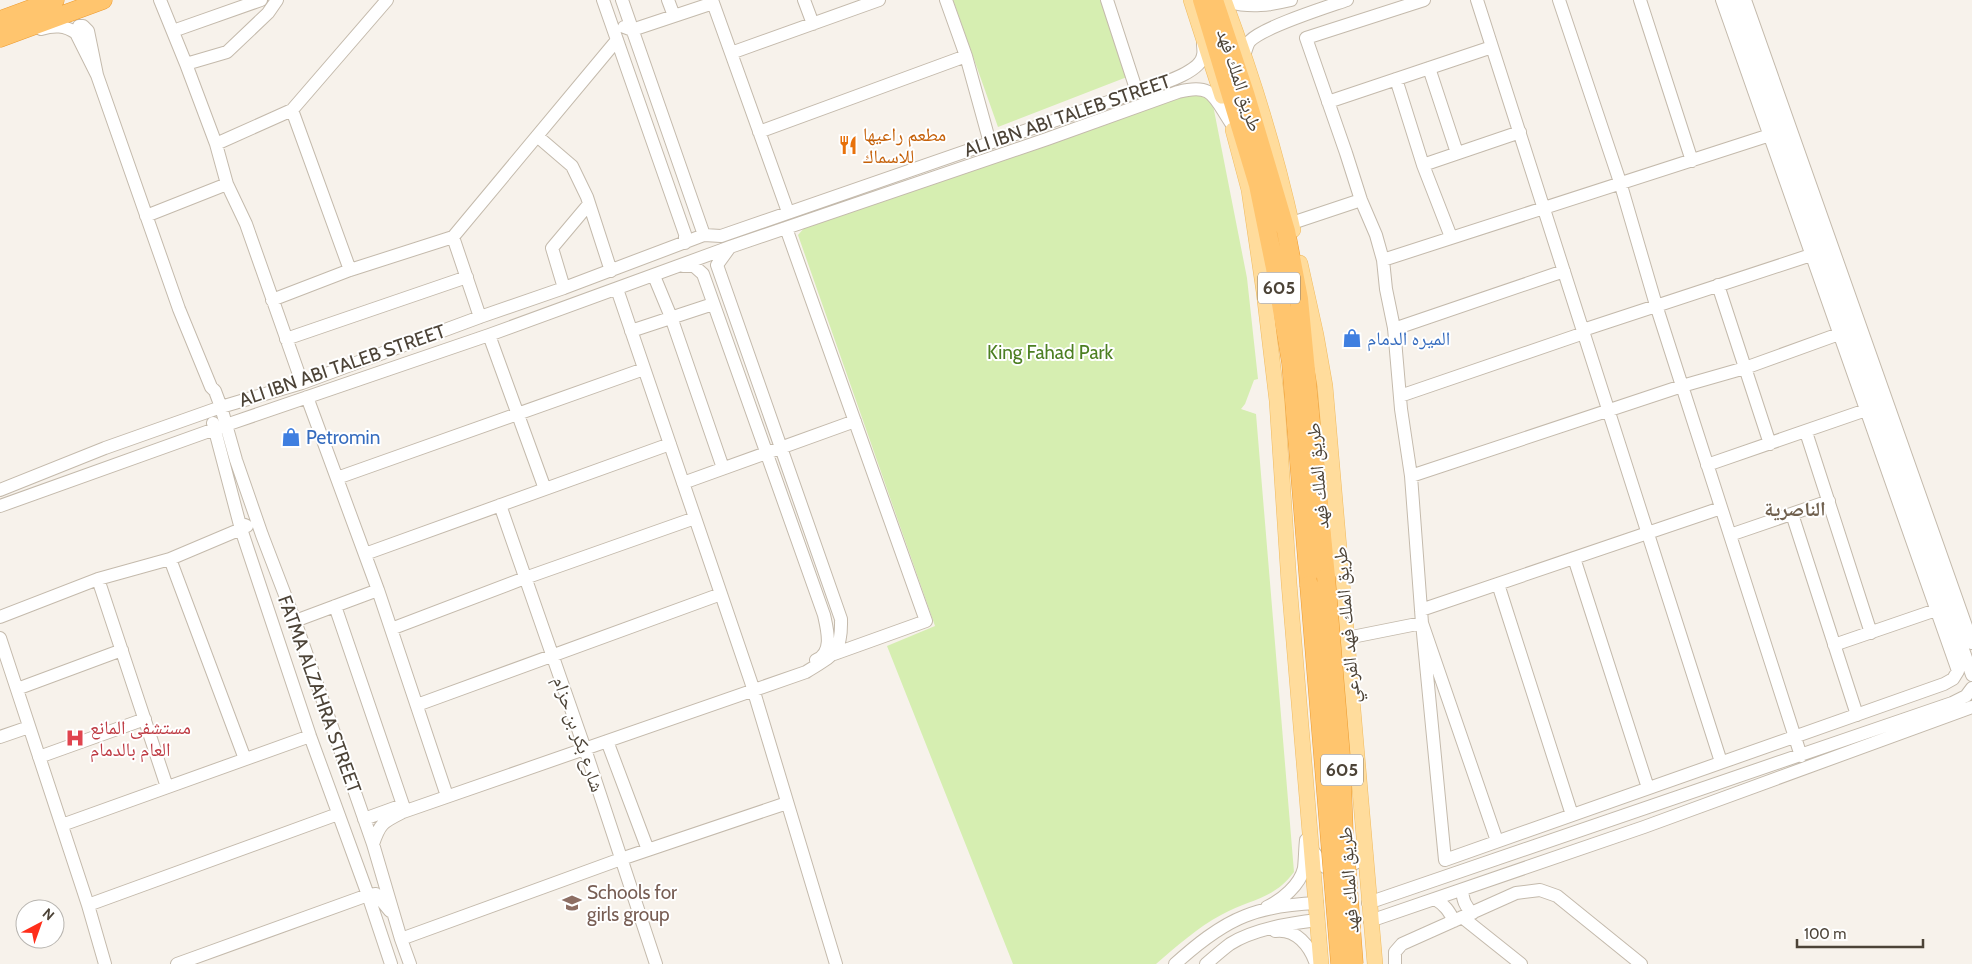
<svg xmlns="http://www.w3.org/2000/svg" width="1972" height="964" font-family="Cabin,'Noto Naskh Arabic',sans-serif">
<rect width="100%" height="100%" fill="#f7f2eb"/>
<path fill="#d6eeb1" d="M953,0h148l26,77 -129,50z
M1201,91l12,14 34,173 11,101 -4,1 -9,24 -4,5 15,5 38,458c-22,29 -43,26 -73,43 -24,13 -44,31 -65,49h-143l-126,-318 48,-20 -137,-391 8,-9z"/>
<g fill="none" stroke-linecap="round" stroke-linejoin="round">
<g stroke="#c4baac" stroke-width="14">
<path id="minor" d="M160,0l26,64 30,80 11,40 19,40 56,159
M603,0l82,234v9
M622,0l82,235
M668,0l6,16
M712,0l76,212
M804,0l9,24
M946,0l20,56 24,87
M1107,0l30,92
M1228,0l1,2c22,6 41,3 62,-2
M1424,0l-118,38 40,115 15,47 15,35 7,25 3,29 8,39 7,81 10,67 11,147 23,237 499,-176 9,-5 5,-8 -236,-671
M1477,0l244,762
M1559,0l61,182 36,123 145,451
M1640,0l52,161
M1734,0l238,675
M1745,0l227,643
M624,27l8,3 81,-27
M41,29c13,-4 24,-4 35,4
M173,31l88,-31
M731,53l148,-53
M1244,55c2,-4 3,-11 6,-14 13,-14 77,-34 97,-41
M186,64l41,-12 41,-39 9,-13
M1429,68l28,85
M97,75l-9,-44 -5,-5h-4l-3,7 21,42 82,234 32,78 4,4 6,16 15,53 26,75 33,86 78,223 28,95 9,25
M1396,79l27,86 28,72
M1328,102l164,-55
M759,132l207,-76
M537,136l35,30 15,31 24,74
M216,144l76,-34
M1423,165l97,-33
M146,216l81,-32
M1292,223l69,-23
M786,228l140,393 -92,33
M453,237l27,80
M1383,260l387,-125
M683,266h11l9,8 121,341c3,14 10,38 -8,45
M350,270l-58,-160 95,-110
M654,276l17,41 52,151
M1718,285l52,159
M564,288l-12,-40 37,-44
M617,289l134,393 85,282
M272,300l78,-30 103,-33 164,-197
M1394,329l170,-58
M1583,330l228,-75
M631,331l82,-27
M489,335l56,154
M286,339l181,-62
M1400,396l184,-63
M307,397l71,193 67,200
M213,423l28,106 69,207 58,159 23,69
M1806,432l65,201
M1707,465l159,-55
M1411,476l271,-90 63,-18 94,-34
M337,478l307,-109
M683,483l172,-62
M0,490l105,-42 116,-41 81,-24 178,-66 84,-29 140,-53 17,1 416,-144c16,-6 64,-18 66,-37 1,-3 0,-8 0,-11
M500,505l85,244 71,215
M0,506l226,-81 263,-90 241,-88 317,-108 131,-47c35,-9 35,4 53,31
M1792,514l65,201
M1730,535l99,-34
M365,554l305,-110
M1574,558l74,230
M170,559l75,200
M98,579l69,208
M1498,584l74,231
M335,606l68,199
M1421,610l300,-102
M0,617l98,-38 72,-20 71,-30 4,-4 2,1
M295,621l83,-31
M391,629l134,-51 170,-60
M0,638l88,267 17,59
M1347,638l75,-15 75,218
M1834,645l102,-35
M17,689l105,-39
M417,705l304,-111
M0,737l29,-10
M607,741l41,109
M39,757l106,-38
M364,819l36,-13
M62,825l248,-89
M373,844c7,-21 10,-22 30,-32l403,-140c27,-17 36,-18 35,-53l-124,-354 13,-18
M1313,851l12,16c18,2 26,1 39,-11
M1462,890c1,10 3,17 11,23
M1435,899c10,6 14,12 19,22
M1368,903l584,-200 14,-7 6,-8
M88,905l250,-91
M1267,907c15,-7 33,-22 37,-39 1,-9 1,-19 2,-28
M1462,917l59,47
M1370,921l274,-94 328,-120
M1275,931c21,-3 35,15 41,33
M401,939l220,-80 166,-56
M177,964l191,-69 8,-1 14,17
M1175,964c20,-18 44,-38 70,-48 22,-9 48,-12 72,-13
M1206,964c8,-7 16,-14 24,-20 24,-15 60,-21 88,-24
M1395,964v-12l7,-8 114,-51 24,-3 17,6 84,68"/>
</g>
<g stroke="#f0bb60" stroke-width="16">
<path id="major" d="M1191,0l31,96
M1224,0c28,75 52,152 69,230
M1233,130l16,60 15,102 13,109 12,182 32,381
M1300,263l16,72 9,51 50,578"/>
</g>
<g stroke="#ed9b2f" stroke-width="19">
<path id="highway" d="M1202,0l56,185 17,83 16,95 18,222
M1215,3l30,90 41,138 13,68 27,278
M0,20l55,-20
M0,38l103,-38"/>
</g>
<use href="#minor" stroke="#fff" stroke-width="12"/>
<use href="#major" stroke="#ffdc9c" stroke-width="15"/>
<use href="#highway" stroke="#ffc56e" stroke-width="18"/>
<g stroke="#ed9b2f" stroke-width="19" stroke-linecap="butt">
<path id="highway-bridge" d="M1326,577l15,179 3,77 10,131
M1309,585l31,379"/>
</g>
<use href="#highway-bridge" stroke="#ffc56e" stroke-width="18"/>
</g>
<defs>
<g id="restaurant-bare" transform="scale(1.5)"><path d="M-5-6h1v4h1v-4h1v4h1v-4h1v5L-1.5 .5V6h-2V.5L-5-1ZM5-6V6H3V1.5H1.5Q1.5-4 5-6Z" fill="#e8710a" stroke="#fff" stroke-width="2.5" paint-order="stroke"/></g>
<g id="shop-bare" transform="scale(1.5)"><path d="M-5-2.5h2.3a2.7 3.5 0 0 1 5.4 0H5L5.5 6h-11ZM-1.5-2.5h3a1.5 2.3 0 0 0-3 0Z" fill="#3f7fe0" stroke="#fff" stroke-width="2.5" paint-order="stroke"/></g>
<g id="hospital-bare" transform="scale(1.5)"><path d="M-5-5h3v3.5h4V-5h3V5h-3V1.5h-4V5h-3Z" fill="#e0444e" stroke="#fff" stroke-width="2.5" paint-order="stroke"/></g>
<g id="school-bare" transform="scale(1.5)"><path d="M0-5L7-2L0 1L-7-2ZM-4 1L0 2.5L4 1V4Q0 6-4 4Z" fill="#8d6e63" stroke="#fff" stroke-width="2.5" paint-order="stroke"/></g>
</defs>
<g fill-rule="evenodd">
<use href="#restaurant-bare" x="848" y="145"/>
<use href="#shop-bare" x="1352" y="338"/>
<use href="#shop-bare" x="291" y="437"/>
<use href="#hospital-bare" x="75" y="738"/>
<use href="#school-bare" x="572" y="903"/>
</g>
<g text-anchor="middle" stroke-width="4" stroke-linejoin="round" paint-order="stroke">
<g fill="#fff" stroke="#827b73" stroke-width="1">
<rect x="1258" y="272.5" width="42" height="31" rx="4"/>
<rect x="1321" y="754.5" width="42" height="31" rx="4"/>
</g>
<g font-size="18" font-weight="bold" fill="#4c4337">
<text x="1279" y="294">605</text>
<text x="1342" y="776">605</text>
</g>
<g font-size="19" fill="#4c4337" stroke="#fff">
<text transform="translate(1240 80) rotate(72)" y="7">طريق الملك فهد</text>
<text transform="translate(1067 115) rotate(-19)" y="7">ALI IBN ABI TALEB STREET</text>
<text transform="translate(342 365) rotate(-19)" y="7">ALI IBN ABI TALEB STREET</text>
<text transform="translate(1317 476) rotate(-95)" y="7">طريق الملك فهد</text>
<text transform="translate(1346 625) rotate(-95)" y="7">طريق الملك فهد الفرعي</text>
<text transform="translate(320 694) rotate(70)" y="7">FATMA ALZAHRA STREET</text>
<text transform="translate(579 734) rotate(71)" y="7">شارع بكر بن حزام</text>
<text transform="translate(1348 880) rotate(-94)" y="7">طريق الملك فهد</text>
</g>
<g font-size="19" fill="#c56008" stroke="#fff" text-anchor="start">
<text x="863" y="141">مطعم راعيها<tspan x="863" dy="22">للاسماك</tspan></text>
</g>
<g font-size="19" fill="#366cbe" stroke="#fff" text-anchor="start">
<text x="1367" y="345">الميره الدمام</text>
<text x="306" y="444">Petromin</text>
</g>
<g font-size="19" fill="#4c7f22" stroke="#fff">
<text x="1050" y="359">King Fahad Park</text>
</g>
<g font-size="19" fill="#be3a42" stroke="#fff" text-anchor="start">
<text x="90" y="734">مستشفى المانع<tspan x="90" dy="22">العام بالدمام</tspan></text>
</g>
<g font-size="19" fill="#785e54" stroke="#fff" text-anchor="start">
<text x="587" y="899">Schools for<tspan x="587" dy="22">girls group</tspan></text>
</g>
<g font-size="20" font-weight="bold" fill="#70604e" stroke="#fff">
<text x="1795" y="516">الناصرية</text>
</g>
</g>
<g transform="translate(40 924) rotate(41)"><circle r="24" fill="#ffffff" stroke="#b7b4af"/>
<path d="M0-4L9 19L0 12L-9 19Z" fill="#ff2e1a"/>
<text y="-8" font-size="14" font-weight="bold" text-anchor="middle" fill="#4c4337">N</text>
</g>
<path d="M1797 939v8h126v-8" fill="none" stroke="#4c4337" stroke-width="2.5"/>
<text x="1804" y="939" font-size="15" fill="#4c4337" stroke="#ffffff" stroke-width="4" paint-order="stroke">100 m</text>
</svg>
